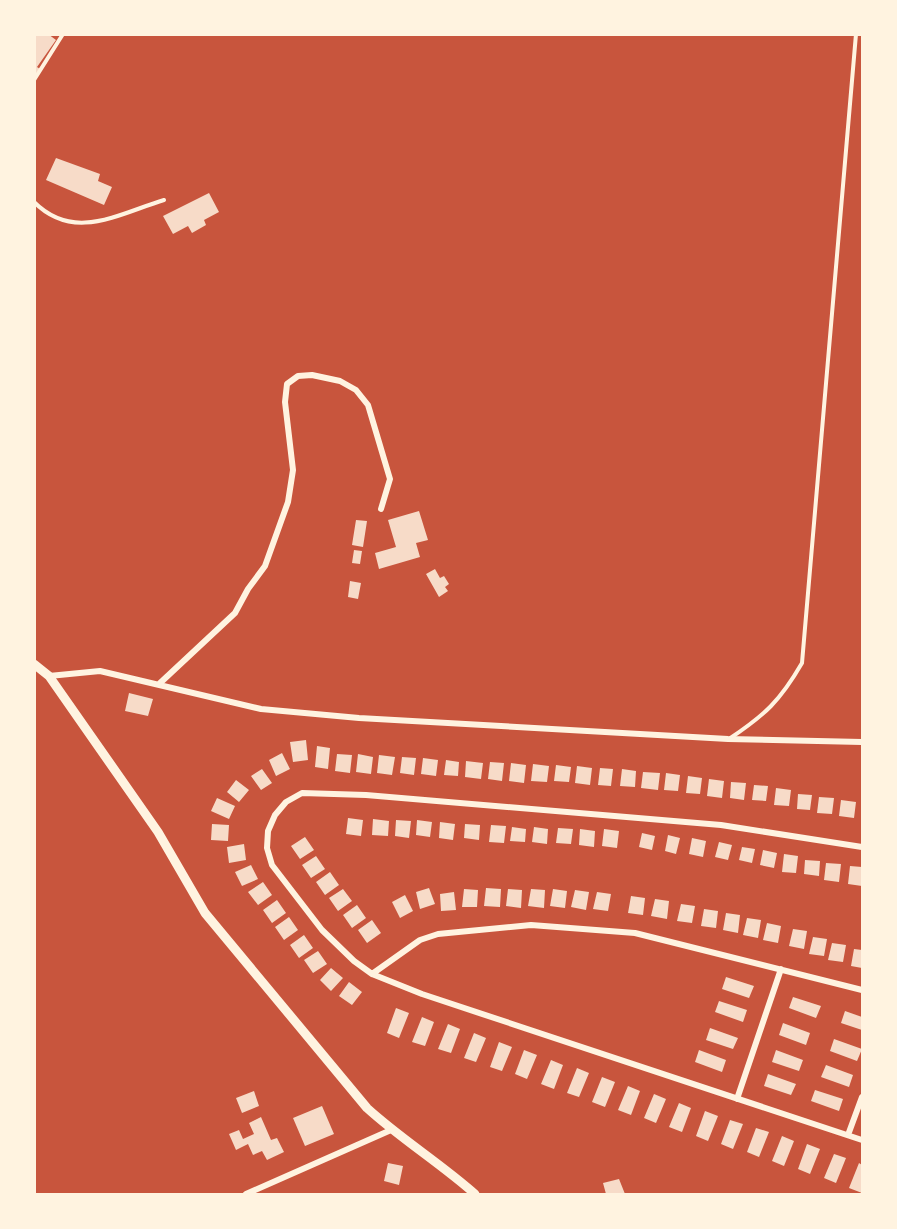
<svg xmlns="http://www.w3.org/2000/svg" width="897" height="1229" font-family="Barlow,sans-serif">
<rect width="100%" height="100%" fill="#c8553d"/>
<path fill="#f7dbc8" d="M34,34h14l8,6 -19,27 3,2 -6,8z
M56,158l44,16 -2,7 14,6 -8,18 -58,-25z
M209,193l10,19 -15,8 2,5 -14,8 -4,-7 -15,8 -10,-18z
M419,511l9,29 -12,3 4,14 -41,12 -4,-16 21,-6 -8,-27z
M356,520l11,1 -4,26 -11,-2z
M354,550l8,1 -2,13 -8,-1z
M435,569l5,9 4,-2 5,8 -4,3 3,4 -9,6 -13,-23z
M350,581l11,2 -3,16 -10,-2z
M129,693l24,6 -5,17 -23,-5z
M306,740l2,20 -15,2 -3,-20z
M317,746l13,2 -2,21 -13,-2z
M282,753l8,16 -14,7 -7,-16z
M337,754l15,1 -2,18 -15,-2z
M358,754l15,3 -2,17 -15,-2z
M379,755l16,2 -3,18 -15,-2z
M402,757l14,1 -2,17 -14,-2z
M423,758l15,2 -2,16 -15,-2z
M446,760l13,2 -1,14 -14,-1z
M466,761l17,2 -2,16 -16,-2z
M490,762l14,1 -2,18 -14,-2z
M511,763l15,2 -2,18 -15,-2z
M533,764l16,2 -2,16 -16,-1z
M556,765l15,2 -2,15 -15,-1z
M577,766l15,2 -2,17 -15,-2z
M600,768l13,1 -2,17 -13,-1z
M262,769l10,14 -11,7 -10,-14z
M622,769l14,2 -1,16 -15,-1z
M643,772l17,1 -2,17 -17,-2z
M666,773l14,2 -2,16 -14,-1z
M688,776l14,2 -2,16 -14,-1z
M709,779l15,2 -2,17 -15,-2z
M236,780l13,10 -10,12 -12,-10z
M731,782l15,1 -2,17 -14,-2z
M754,785l14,1 -2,15 -14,-1z
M776,788l15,2 -2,16 -15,-1z
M798,794l14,1 -2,15 -13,-1z
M819,797l15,1 -2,16 -15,-1z
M217,798l18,8 -6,13 -18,-8z
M841,800l15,2 -2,16 -15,-2z
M348,818l15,2 -2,16 -15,-2z
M373,819l16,2 -1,15 -16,-1z
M396,820l15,1 -2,17 -14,-2z
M417,820l15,2 -2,15 -14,-2z
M440,822l15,2 -2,16 -14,-2z
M212,824l17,1 -1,16 -17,-1z
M465,824l15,1 -1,15 -15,-2z
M491,825l15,1 -2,17 -15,-1z
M512,827l14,2 -1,13 -15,-1z
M534,827l14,2 -1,15 -15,-2z
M558,828l15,1 -2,15 -15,-1z
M580,829l15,2 -1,16 -15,-2z
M604,829l15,2 -2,17 -15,-2z
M642,833l13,3 -3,14 -13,-3z
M668,835l12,3 -4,16 -11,-3z
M305,837l9,13 -14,9 -9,-13z
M692,838l14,3 -3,16 -14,-3z
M719,842l13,3 -4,15 -13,-3z
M244,844l2,16 -17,3 -2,-16z
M742,847l13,2 -3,14 -13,-3z
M763,850l14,3 -3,15 -14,-3z
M784,854l14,2 -2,17 -14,-1z
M316,856l9,13 -14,9 -9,-13z
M805,860l15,1 -1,15 -15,-2z
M826,863l15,1 -2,18 -15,-2z
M251,865l7,14 -16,7 -7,-14z
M850,866l12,1v19l-14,-2z
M330,872l9,13 -14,10 -9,-13z
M263,882l9,13 -14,10 -10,-13z
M429,888l6,16 -15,5 -4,-17z
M486,888l15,1 -1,18 -16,-1z
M343,889l9,12 -14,10 -9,-13z
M464,889l14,1 -1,17h-15z
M508,889l14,1 -1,18 -15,-2z
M531,889l14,1 -1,18 -16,-2z
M553,889l14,2 -2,17 -15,-2z
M575,890l14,2 -3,18 -15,-3z
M454,892l2,18 -15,1 -1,-17z
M597,892l14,2 -3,17 -15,-2z
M405,895l8,16 -13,7 -8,-16z
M631,896l14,2 -2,17 -15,-2z
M655,899l14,2 -2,18 -16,-3z
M277,900l9,13 -14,10 -9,-13z
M681,904l14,2 -3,17 -15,-2z
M357,905l9,13 -14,10 -9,-13z
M704,909l14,2 -2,17 -15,-2z
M726,913l14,2 -2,18 -15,-3z
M289,917l9,13 -14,10 -9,-13z
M747,918l14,2 -3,18 -15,-3z
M372,920l9,13 -14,10 -9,-13z
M767,923l14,3 -3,17 -15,-3z
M793,929l14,2 -3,18 -15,-3z
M304,935l9,13 -14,10 -9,-13z
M813,937l14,2 -3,17 -15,-2z
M832,943l14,2 -3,17 -15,-2z
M854,949l8,1v18l-11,-2z
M318,951l9,13 -14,9 -9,-13z
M331,968l12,10 -12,13 -11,-11z
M726,977l28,9 -5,12 -27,-9z
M349,982l13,10 -10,13 -13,-9z
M793,997l28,9 -5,12 -27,-10z
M719,1001l28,9 -4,12 -28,-10z
M396,1008l13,5 -10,25 -12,-5z
M845,1011l17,6v13l-21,-7z
M422,1017l12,5 -9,24 -13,-4z
M783,1023l27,10 -4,12 -27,-10z
M448,1024l12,5 -9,24 -13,-4z
M710,1028l28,10 -5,11 -27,-9z
M474,1033l12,5 -10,24 -12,-4z
M834,1039l28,10 -5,12 -27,-10z
M499,1042l13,5 -10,24 -12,-4z
M524,1050l13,5 -10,24 -12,-5z
M699,1050l27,10 -4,12 -27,-10z
M776,1050l27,10 -4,11 -27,-9z
M551,1060l12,5 -9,24 -13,-5z
M826,1065l27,10 -4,12 -28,-10z
M577,1068l12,5 -10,24 -12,-4z
M768,1074l28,10 -5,11 -27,-9z
M602,1077l13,5 -10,25 -13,-5z
M628,1086l12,5 -9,24 -13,-5z
M815,1090l28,9 -4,12 -28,-10z
M254,1091l5,15 -17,7 -6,-15z
M654,1094l12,5 -10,24 -12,-5z
M679,1103l12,5 -9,24 -13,-5z
M322,1106l12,28 -29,12 -12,-28z
M705,1111l13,5 -10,25 -12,-5z
M261,1117l10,23 6,-2 7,14 -17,8 -5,-9 -9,4 -5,-11 -12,6 -7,-16 10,-4 4,9 11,-5 -5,-11z
M730,1120l13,4 -10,25 -12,-5z
M756,1128l13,4 -10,25 -12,-5z
M782,1136l12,5 -10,25 -12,-5z
M807,1144l13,5 -10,25 -12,-5z
M834,1154l12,4 -10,25 -12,-5z
M388,1163l15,3 -4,19 -15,-4z
M859,1163l3,2v28l-13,-5z
M619,1179l6,15h-19l-3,-11z"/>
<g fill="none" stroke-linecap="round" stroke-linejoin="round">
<path stroke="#fff3e0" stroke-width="4" d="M34,80l29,-46
M34,202c40,40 84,12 130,-2
M729,739c36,-24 51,-38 73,-76l54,-629"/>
<path stroke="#fff3e0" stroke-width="6" d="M49,676l51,-5 161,38 98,9 369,21 134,3
M159,684l76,-71 13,-24 17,-23 23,-64 5,-32 -8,-68 2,-18 11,-8 14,-1 28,6 16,9 12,15 22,74 -9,30
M862,847l-141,-22 -355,-30 -64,-2 -16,9 -11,13 -7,16 -1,17 5,17 50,65 32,31 18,13 50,20 440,146
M372,974l48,-34 18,-6 93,-9 104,8 227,57
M737,1099l44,-130
M848,1135l14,-38
M246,1194l145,-64"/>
<path stroke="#fff3e0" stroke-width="9" d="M34,664l15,12 109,156 47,81 162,195c34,31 73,55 108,86"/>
</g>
<rect width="897" height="1229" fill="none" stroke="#fff3e0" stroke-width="72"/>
</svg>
